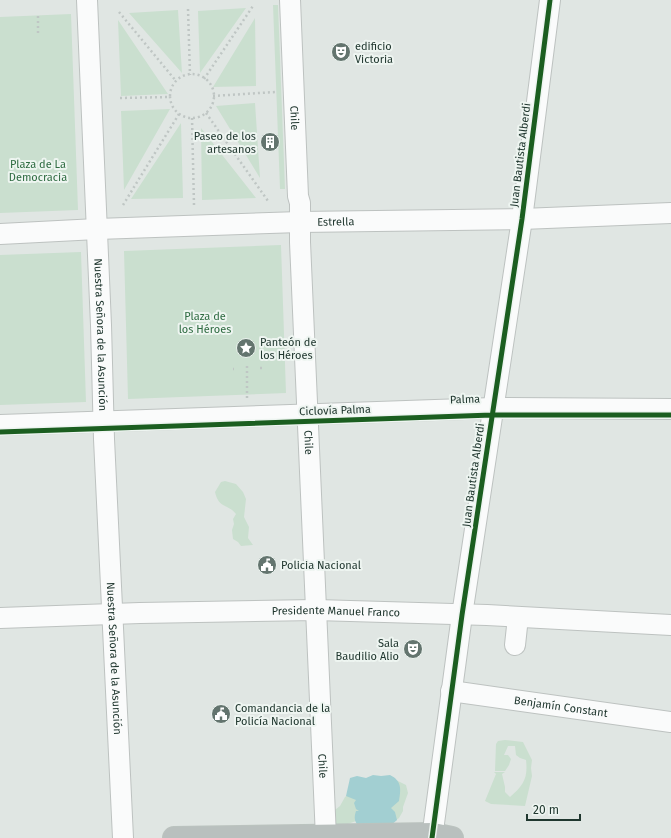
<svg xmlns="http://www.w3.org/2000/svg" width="671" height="838" font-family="'Fira Sans',sans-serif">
<rect width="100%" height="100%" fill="#e0e6e3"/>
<path fill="#cadfcf" d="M273,5h5l7,184h-5z
M246,8l-46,65 -2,-62z
M178,10l4,63 -53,-60z
M71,14l7,196 -78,3v-196z
M255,18l1,68 -43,1z
M118,20l50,74 -47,2z
M255,103l5,75 -44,-72z
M170,109l-46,81 -3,-79z
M181,123l2,75 -52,1z
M201,128l55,70 -54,2z
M281,245l5,148 -158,6 -4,-148z
M81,252l5,150 -86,3v-150z
M225,481l11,3 7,8 3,7 -2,18 5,10 -1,11 5,7 -12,1 -3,-4 -5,-3 -1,-9 2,-6 -1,-5 3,-5c-9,-11 -17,-5 -21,-22l6,-10z
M505,740l18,2 9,18 -1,8 1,8 -7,30 -34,-2 -6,-3 11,-27 -2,-2h11l-3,2 3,13v5l5,5c14,-12 18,-19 16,-37l-6,-2 -4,-3 -1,-9h-7l-4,9h4l3,4 -2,6 -4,6h-10l1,-27 2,-3z
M396,780l10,5 2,8 -5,14v4l-4,7 -9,7 -34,-4 -22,8 -3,-16 9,-7 5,-9 6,-5z"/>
<path fill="#a2cfd2" d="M373,775l8,1 9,-1c12,6 11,14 9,26l-8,7 4,4 2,8 -7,6h-31c-5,-4 -5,-9 -3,-15h3l-3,-2 -2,-6 2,-3 -10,-4 4,-18 7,-2 9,2z"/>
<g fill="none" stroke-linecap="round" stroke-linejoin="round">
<g stroke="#bdc2c0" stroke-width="22">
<g id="minor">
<path id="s1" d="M87,0l14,325 3,114 19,399"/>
<path id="s2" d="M290,0l8,196 2,7v39l26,596"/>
<path id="s3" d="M0,234l97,-5 203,-7 222,-3 149,-6"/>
<path d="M0,425l493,-17 178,1"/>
<path id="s4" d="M0,618l140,-5 176,-3 171,5 184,10"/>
<path d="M515,645l3,-28"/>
<path id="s5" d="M451,691l220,31"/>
<path d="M432,838l30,-223 60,-396 28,-219"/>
</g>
</g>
<g stroke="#bbc3bf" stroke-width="24">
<path id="highway" d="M174,838l259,-4 19,4"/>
</g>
<path stroke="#bfc6c4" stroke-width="2.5" stroke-dasharray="2 3" stroke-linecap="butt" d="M188,9l2,66
M119,12l57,69
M38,33v-18
M170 96a22 22 0 1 1 44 0a22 22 0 1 1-44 0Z
M204,79l49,-73
M213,96l62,-4
M120,98l50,-1
M206,113l62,88
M192,118l2,87
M123,205l56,-91
M260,368h3
M233,369h1
M247,398v-32"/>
<use href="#minor" stroke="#fafbfb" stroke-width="20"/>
<use href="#highway" stroke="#b9c0be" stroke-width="22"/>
<g stroke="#eef5f1" stroke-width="8">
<path id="cycleway" d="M0,432l492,-17h179
M432,838l30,-223 60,-396 28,-219"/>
</g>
<use href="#cycleway" stroke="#1b5e20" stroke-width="5"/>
</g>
<defs>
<g id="theatre-disc" transform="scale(1)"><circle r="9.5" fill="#63746e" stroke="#eef5f1"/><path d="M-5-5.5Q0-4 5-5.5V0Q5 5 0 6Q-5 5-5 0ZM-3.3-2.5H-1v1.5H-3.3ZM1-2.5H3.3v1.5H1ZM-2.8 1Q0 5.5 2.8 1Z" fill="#fff"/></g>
<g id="building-disc" transform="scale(1)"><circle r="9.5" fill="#63746e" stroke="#eef5f1"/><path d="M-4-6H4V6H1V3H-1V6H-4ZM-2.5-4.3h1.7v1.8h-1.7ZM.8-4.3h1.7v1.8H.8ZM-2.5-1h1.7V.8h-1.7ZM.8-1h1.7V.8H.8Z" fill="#fff"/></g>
<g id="sight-disc" transform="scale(1)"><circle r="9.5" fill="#63746e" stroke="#eef5f1"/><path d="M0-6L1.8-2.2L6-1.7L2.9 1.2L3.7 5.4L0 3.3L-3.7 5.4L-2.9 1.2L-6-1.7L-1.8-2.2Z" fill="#fff"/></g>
<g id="civic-disc" transform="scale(1)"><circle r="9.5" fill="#63746e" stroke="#eef5f1"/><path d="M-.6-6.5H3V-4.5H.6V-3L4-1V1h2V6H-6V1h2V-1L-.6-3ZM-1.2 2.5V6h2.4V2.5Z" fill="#fff"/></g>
</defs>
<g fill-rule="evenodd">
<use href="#theatre-disc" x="341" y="52"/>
<use href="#building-disc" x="270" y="142"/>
<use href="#sight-disc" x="246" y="348"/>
<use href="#civic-disc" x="267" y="565"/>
<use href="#theatre-disc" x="413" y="649"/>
<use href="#civic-disc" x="221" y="714"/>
</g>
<g text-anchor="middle" stroke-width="4" stroke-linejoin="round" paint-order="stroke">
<g font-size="11" fill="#20372f" stroke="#eef5f1" text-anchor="start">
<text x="355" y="50">edificio<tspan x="355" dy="13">Victoria</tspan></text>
<text x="256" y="140" text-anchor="end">Paseo de los<tspan x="256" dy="13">artesanos</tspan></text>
<text x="260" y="346">Panteón de<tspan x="260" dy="13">los Héroes</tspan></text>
<text x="281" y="569">Policia Nacional</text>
<text x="399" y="647" text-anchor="end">Sala<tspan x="399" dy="13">Baudilio Alio</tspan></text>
<text x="235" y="712">Comandancia de la<tspan x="235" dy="13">Policía Nacional</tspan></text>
</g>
<g font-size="11" fill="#20372f" stroke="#eef5f1">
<text dy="4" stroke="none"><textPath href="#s2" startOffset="118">Chile</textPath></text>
<text transform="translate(520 155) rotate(-83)" y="4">Juan Bautista Alberdi</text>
<text dy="4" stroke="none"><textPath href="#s3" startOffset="336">Estrella</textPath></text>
<text dy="4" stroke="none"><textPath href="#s1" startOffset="335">Nuestra Señora de la Asunción</textPath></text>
<text transform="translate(465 399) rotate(-2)" y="4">Palma</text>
<text transform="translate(335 410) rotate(-2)" y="4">Ciclovía Palma</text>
<text dy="4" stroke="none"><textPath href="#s2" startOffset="443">Chile</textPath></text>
<text transform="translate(473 475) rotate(-82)" y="4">Juan Bautista Alberdi</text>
<text dy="4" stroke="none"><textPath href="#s4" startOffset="336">Presidente Manuel Franco</textPath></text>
<text dy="4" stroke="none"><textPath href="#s1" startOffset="659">Nuestra Señora de la Asunción</textPath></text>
<text dy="4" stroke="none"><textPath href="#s5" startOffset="111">Benjamín Constant</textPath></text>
<text dy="4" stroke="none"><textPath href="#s2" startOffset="767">Chile</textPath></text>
</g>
<g font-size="11" fill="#2e6b41" stroke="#eef5f1">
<text x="38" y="168">Plaza de La<tspan x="38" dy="13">Democracia</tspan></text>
<text x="205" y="320">Plaza de<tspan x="205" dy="13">los Héroes</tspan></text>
</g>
</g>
<path d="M527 814v6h53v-6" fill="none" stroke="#20372f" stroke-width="2"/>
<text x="533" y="814" font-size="12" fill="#20372f" stroke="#eef5f1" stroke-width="3" paint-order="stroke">20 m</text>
</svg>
